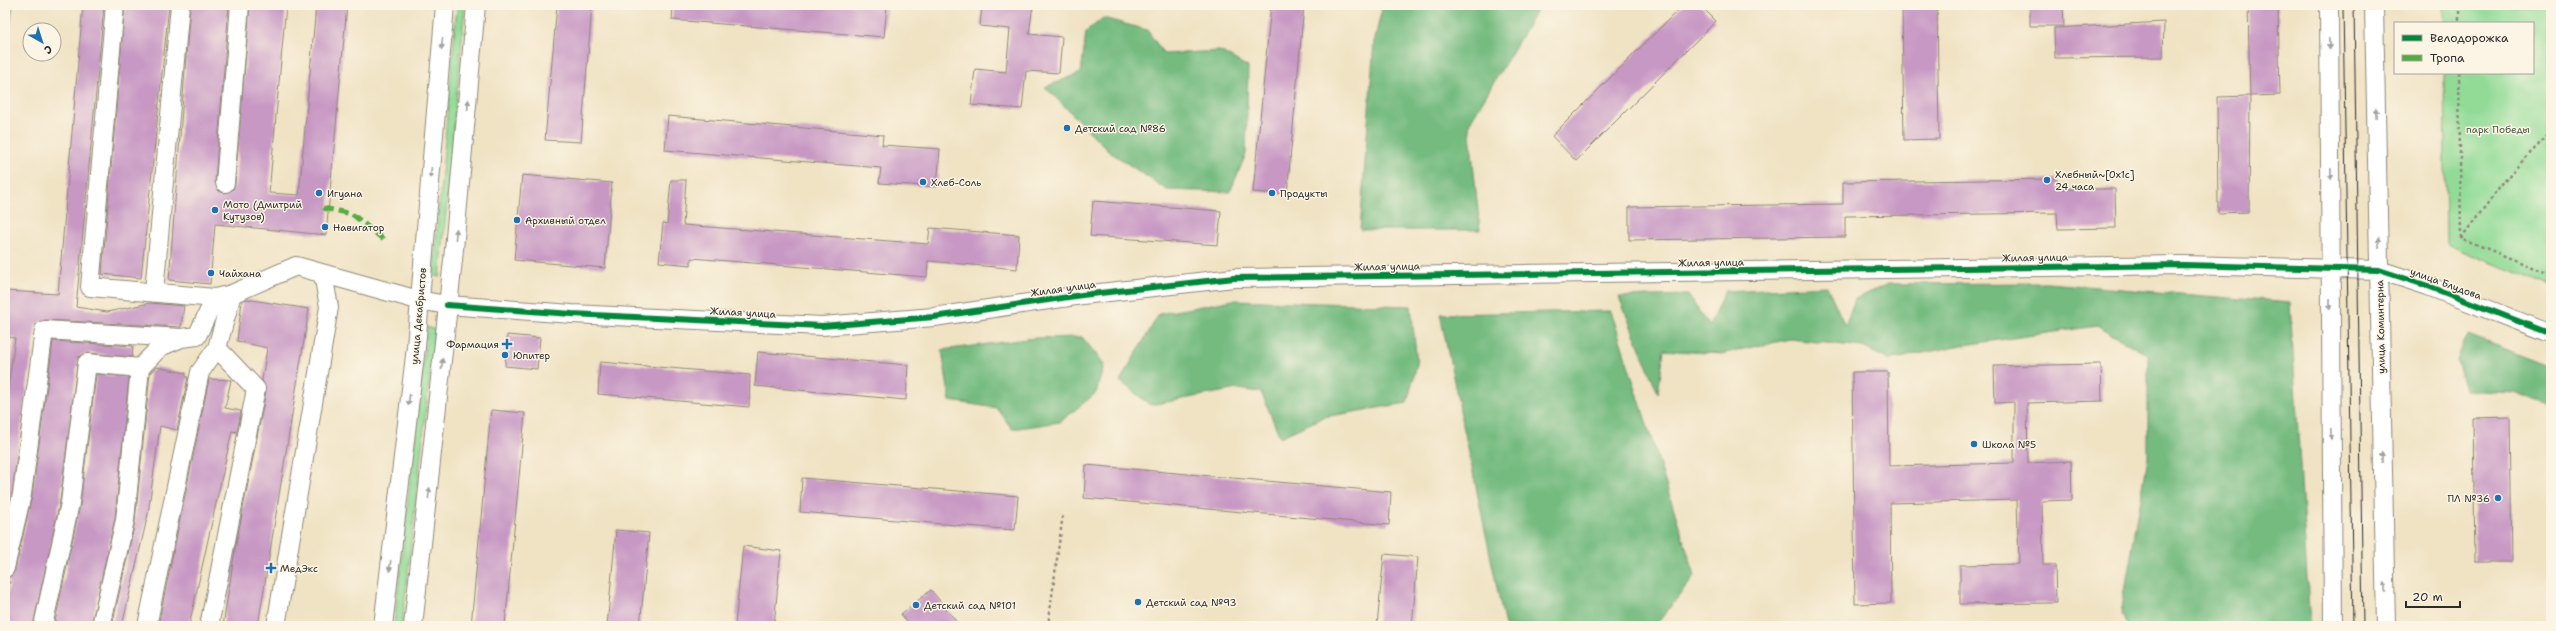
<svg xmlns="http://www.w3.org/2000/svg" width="2556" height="631" font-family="'Shantell Sans',sans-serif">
<rect width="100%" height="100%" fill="#fcf5e5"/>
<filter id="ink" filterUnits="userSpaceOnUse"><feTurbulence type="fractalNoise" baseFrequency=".025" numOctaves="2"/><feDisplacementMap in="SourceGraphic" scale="8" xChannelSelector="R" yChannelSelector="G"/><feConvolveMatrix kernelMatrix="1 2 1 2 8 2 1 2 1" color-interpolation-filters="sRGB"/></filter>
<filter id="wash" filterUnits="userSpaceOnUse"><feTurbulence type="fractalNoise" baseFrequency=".012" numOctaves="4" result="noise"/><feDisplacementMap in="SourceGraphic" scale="16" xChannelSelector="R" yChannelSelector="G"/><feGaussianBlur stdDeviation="0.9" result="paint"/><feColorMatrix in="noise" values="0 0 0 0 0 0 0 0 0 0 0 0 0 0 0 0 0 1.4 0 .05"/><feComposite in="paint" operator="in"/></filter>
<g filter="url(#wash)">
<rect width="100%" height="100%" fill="#f0e3c4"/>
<path fill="#92db97" stroke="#5e8361" d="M457,5h8l-25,272 -7,-2z
M2444,5h107v282l-105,-43 -2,-171h89v-50h-89z
M427,327l8,3 -33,296h-8z"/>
<path fill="#75bb80" stroke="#507356" d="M5,5h8l-8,55z
M1383,5h157l-71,119 11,106h-120l14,-188z
M1103,18l44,12 17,24 56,-3 28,16 -2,87 -16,38 -63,-2 -57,-38 -65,-65 36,-14 5,-41z
M2048,283l242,20 20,323h-182l-7,-13 27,-155v-103l-51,-29 -140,20 -68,14 -26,-13 -73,-8 -69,15 -57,-4 -6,43 -39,-96 69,-2 21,31 16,-35 102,-5 18,40 10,-27 33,-15z
M1233,300l178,6 6,58 -10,39 -83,14 -44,20 -19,-45 -24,-3 -87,16 -30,-24 39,-67z
M1611,311l84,265 -40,50h-150l-65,-312z
M2468,335l83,32v39l-37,-13 -49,-3 -8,-30z
M1082,337l22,27 -8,29 -36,29 -48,7 -15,-21 -47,-7 -8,-51 93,-12z"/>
<g id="blocks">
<path fill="#c798c4" d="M83,5h21l-28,302 31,5 43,-9 34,3 -3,21 -136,-7 -9,4 -24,168 -7,29v-111l10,-72 -10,-1v-46l53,3z
M125,5h44l-28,273 -39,-4z
M190,5h39l-14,177 4,9 6,2 8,-4 2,-5 15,-179h36l-17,188 30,2 17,-190h31l-21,230 -111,-11 -5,60 -41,-4z
M557,5h35l-11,137 -36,-2z
M673,5h214l-3,32 -212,-17z
M982,5h51l-4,29 33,3 -3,36 -33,-2 -4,38 -51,-4 4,-36 31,3 4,-43 -30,-3z
M1271,5h33l-17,189 -34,-2z
M1683,5h17l16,16 -140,140 -24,-25z
M1902,5h35l2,134 -35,1z
M2030,5h33l1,21h-34z
M2248,5h30l2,90 -30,1z
M2164,22l-1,35 -108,1 -1,-30z
M2250,96l-1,116 -31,1 -1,-116z
M668,116l215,19 -1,10 58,4 -3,38 -58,-4 2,-15 -216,-18z
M522,175l90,8 -7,85 -91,-8z
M2057,179v10h58l1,39 -58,1 -1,-16 -212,3v21l-216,3v-33l214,-3v-22z
M671,180h15l-3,45 245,19 2,-16 89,7 -2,34 -89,-8 -1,16 -236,-19v7l-32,-3 4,-39 4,1z
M1093,201l128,10 -3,34 -128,-9z
M246,299l63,10 -51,317h-35l12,-76 31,-159 -4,-11 5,-32 -30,-7 5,-40z
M507,335l33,3 -3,31 -32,-3z
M53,341l80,5 -1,11 -44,-4 -10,4 -18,144 -27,125h-28v-23l5,-21 -5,-1v-3l7,-3 3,-5 17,-74z
M758,352l150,13 -2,35 -151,-14z
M600,362l150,13 -1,32 -151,-13z
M2101,364l1,37 -75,2 1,60 43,-2 1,39 -30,1 1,64h12l1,38 -96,1v-39l59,-1 -2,-64 -127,3 1,100 -36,1 -3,-232h36l1,94 125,-3v-61l-19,1 -1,-37z
M156,367l30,6v4h2l-11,53 -17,-4 -12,88 -26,112h-10l23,-104 15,-149z
M96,374l33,3 -14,141 -24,108h-37l26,-121z
M209,379l22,1 -6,28 16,3 -4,21 -5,-1 -43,195h-31z
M491,410l34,3 -20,213h-34z
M2510,417l2,145h-37l-2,-144z
M1086,465l305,27 -2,33 -305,-27z
M802,478l216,18 -3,34 -215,-18z
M616,530l33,3 -9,93h-33z
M743,546l38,5 -7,75h-39z
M1384,554l34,3 -6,69h-35z
M931,590l29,36h-50l-9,-12z"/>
</g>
</g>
<g filter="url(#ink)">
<use href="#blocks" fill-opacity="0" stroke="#8e8778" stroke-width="1"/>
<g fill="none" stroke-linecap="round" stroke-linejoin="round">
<g stroke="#8e8778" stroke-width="20">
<path id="minor" d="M115,5l-25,282 125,11
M2329,5l4,621
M2374,5l12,621
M225,183l15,-178
M154,292l26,-287
M5,568l17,-74 22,-164 137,8 16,-2 18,-38 17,-4 64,-28 122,34 29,5 125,9 250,12 112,-9 148,-22 152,-17 949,-13 196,5 49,16 123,48
M43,626l27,-123 17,-140 53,5
M101,626l24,-106 15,-152 20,-21 19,-8
M147,626l53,-254 17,-24 15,-54
M209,626l47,-237 -39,-41
M276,626l53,-319 -6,-33
M383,626l33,-279 29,-342
M413,626l40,-366 23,-255"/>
</g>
<path stroke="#8e8778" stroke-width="2.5" stroke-dasharray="3 3" stroke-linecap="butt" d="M2459,5v18
M2459,73l2,165 90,37
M2461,238l50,-65 40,-41
M1048,626l15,-112"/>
<use href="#minor" stroke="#fff" stroke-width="18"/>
<path stroke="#2b2b2b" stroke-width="1" d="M2343,5l10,621
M2354,5l9,621"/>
<path stroke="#54ab44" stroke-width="5" stroke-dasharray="10 5" stroke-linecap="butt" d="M323,208l29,6 32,26"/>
<g stroke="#fcf5e5" stroke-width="8">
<path id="cycleway" d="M447,305l125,9 250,12 112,-9 148,-22 152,-17 949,-13 196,5 49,16 123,48"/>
</g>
<use href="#cycleway" stroke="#00873e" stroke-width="6"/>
</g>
<defs><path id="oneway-solid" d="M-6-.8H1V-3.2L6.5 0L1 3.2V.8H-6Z"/></defs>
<g fill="#a0a0a0">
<use href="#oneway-solid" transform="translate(442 44) rotate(95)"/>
<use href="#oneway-solid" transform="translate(2329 44) rotate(89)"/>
<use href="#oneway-solid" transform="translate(468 105) rotate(-85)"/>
<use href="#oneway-solid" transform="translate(2376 113) rotate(-91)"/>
<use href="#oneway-solid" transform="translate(431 173) rotate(95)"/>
<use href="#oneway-solid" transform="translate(2331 174) rotate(89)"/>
<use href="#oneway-solid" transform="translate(456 234) rotate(-84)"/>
<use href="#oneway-solid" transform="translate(2379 243) rotate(-91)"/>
<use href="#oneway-solid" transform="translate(2330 304) rotate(91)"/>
<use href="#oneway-solid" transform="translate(442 364) rotate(-85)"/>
<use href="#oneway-solid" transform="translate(409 400) rotate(96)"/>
<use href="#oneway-solid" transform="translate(2331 434) rotate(89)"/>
<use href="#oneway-solid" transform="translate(2382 457) rotate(-91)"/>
<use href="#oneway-solid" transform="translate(429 493) rotate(-84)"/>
<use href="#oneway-solid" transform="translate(390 566) rotate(97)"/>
<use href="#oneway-solid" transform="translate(2385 587) rotate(-91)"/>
</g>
</g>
<g fill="#1f6fb2" stroke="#fcf5e5" stroke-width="1.5">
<circle cx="1067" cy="128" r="4"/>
<circle cx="2047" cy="180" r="4"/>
<circle cx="923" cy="182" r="4"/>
<circle cx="319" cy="193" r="4"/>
<circle cx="1272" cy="193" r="4"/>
<circle cx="215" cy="210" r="4"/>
<circle cx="517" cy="220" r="4"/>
<circle cx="325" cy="227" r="4"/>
<circle cx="211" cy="273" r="4"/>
<path d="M505 338h4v4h4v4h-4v4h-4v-4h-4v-4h4z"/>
<circle cx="505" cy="355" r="4"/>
<circle cx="1974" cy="444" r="4"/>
<circle cx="2498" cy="498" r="4"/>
<path d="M269 562h4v4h4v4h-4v4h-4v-4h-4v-4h4z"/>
<circle cx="1138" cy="602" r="4"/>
<circle cx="916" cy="605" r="4"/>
</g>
<g text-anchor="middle" stroke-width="3" stroke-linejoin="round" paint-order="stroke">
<g font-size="10" fill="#2b2b2b" stroke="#fcf5e5" text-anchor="start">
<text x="1075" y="132">Детский сад №86</text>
<text x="2055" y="178">Хлебный~[0x1c]<tspan x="2055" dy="12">24 часа</tspan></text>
<text x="931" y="186">Хлеб-Соль</text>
<text x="327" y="197">Игуана</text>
<text x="1280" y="197">Продукты</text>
<text x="223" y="208">Мото (Дмитрий<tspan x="223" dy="12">Кутузов)</tspan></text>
<text x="525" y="224">Архивный отдел</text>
<text x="333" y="231">Навигатор</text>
<text x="219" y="277">Чайхана</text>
<text x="499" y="348" text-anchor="end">Фармация</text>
<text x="513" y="359">Юпитер</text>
<text x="1982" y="448">Школа №5</text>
<text x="2490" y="502" text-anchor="end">ПЛ №36</text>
<text x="280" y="572">МедЭкс</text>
<text x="1146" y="606">Детский сад №93</text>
<text x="924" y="609">Детский сад №101</text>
</g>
<g font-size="10" fill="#455746" stroke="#fcf5e5">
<text x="2498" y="133">парк Победы</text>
</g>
<g font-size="10" fill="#2b2b2b" stroke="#fcf5e5">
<text transform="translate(2035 257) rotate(-1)" y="4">Жилая улица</text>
<text transform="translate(1711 262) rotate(-1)" y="4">Жилая улица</text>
<text transform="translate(1387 266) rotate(-1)" y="4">Жилая улица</text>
<text transform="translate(2446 283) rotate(20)" y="4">улица Блудова</text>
<text transform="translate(1063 288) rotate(-8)" y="4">Жилая улица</text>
<text transform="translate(743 312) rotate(3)" y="4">Жилая улица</text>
<text transform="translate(418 316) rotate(-85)" y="4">улица Декабристов</text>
<text transform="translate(2380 327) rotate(-91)" y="4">улица Коминтерна</text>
</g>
</g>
<rect width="2556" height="631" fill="none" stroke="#fcf5e5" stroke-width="20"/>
<rect x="2394" y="22" width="140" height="52" fill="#fcf5e5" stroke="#a8a49b"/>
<rect x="2402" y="35" width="20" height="6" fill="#00873e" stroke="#a8a49b"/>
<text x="2430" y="42" font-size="12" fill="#2b2b2b">Велодорожка</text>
<rect x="2402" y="55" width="20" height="6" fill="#54ab44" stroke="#a8a49b"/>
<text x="2430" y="62" font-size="12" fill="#2b2b2b">Тропа</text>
<g transform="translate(42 42) rotate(141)"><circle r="19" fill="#fcf5e5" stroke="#a8a49b"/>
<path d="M0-3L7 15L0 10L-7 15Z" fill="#1f6fb2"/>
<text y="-6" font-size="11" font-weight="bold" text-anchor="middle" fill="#2b2b2b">С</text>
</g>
<path d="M2406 601v6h54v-6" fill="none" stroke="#2b2b2b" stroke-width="2"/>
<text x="2412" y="601" font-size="12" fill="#2b2b2b" stroke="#fcf5e5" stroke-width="3" paint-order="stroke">20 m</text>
</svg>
